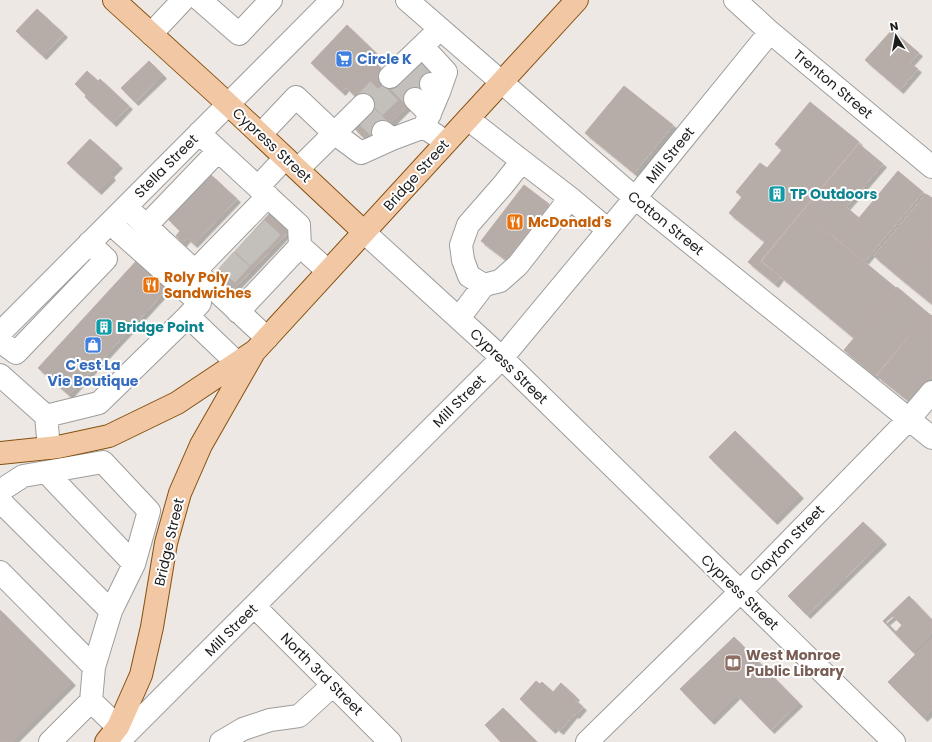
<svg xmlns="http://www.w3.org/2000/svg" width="932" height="742" font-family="Poppins,sans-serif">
<defs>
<filter id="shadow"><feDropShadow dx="3.5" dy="3.5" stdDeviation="0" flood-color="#0004"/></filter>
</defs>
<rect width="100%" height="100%" fill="#ede8e3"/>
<path fill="#b6ada9" stroke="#bdaea7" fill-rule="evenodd" filter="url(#shadow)" d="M37,9l27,25 -21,22 -27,-25z
M347,25l30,29 -5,5 25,26 -27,27 -24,-25 -4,5 -31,-29z
M892,30l27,23 -9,10 8,6 -18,21 -35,-30z
M425,56l17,16 -72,72 -16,-16z
M149,61l14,14 -28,27 -14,-14z
M87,71l11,10 2,-2 29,27 -16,17 -28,-26 1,-2 -11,-11z
M624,86l49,39 -39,48 -49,-40z
M810,102l49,40 -99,119 20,16 -5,7 -27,-22 17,-20 -36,-29 13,-16 -6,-5 24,-29 7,5 15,-18 -7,-6z
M90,139l29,26 -9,9 2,3 -14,14 -31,-28z
M859,144l24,20 -37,43 13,11 -20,24 -36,-31z
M898,171l25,21 -59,70 -25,-20z
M210,174l27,25 -43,45 -7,-6 -4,5 -7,-7 4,-5 -12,-12z
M524,185l25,19 -43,56 -25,-19z
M926,194l6,4v42l-32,38 -26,-22z
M803,211l93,77 -42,50 -92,-77z
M270,213l19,18 -60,63 -18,-16z
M932,240v64l-32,-26z
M139,258l31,28 -101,109 -31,-27z
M897,287l31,26 -53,63 -31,-26z
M928,313l4,3v60l-21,27 -34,-27z
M735,431l65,64 -26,26 -65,-64z
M863,522l20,19 -76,74 -19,-19z
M909,596l23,24v13l-19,19 -30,-31zM893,616l9,9 -6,7 -10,-10z
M0,610l72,72 -60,60h-12z
M734,637l65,66 -28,27 -34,-35 -26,26 -31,-32z
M932,638v72l-8,8 -36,-36z
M536,681l4,3 2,-2 11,10 8,-9 15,14 -2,2 9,8 -7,8 -2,-1 -14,17 -5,-4 -3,3 -32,-31z
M503,708l34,34h-36l-16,-17z"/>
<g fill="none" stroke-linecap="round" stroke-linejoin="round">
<path stroke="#c3bfbb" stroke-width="22" stroke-dasharray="22 11" stroke-linecap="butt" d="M415,67l16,17
M399,82l16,17
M375,92l23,24
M363,105l27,-28
M366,116l17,16
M257,228l18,17
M242,243l19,18
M226,260l19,17"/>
<g stroke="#9d9d9d" stroke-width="24">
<path id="minor" d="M200,0l39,34 32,-34
M407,0l228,198 297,240
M735,0l35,32 162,135
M151,34l32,-34
M422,46l24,26 -7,20
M390,77l50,-48
M415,99l15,15
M468,119l54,42 -19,24 -35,40 -7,20 2,15 6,16 15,9 16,-4 18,-16 52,-67
M424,127l15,-35 -8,-8
M383,132l9,7 32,-12 22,15
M199,133l100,92 1,21 28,25
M261,134l35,-37 38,36 27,20 31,-14
M522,161l48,37 38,32
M298,169l65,-64
M258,187l27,-29
M126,207l141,131
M110,223l90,80 -12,13
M146,226l72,-75
M364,232l138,126 392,384
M195,271l73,-75
M238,312l62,-66
M459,318l25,-33
M0,333l332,-333
M0,341l16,12 90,-94 -17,-16
M0,375l46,41 53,-13 89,-87 49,47
M46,416l3,32
M46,472l88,92
M0,491l23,-15 80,-14 46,49 -15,53 -23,47 -17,56 -3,34 -41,41
M0,501l111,110
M0,572l94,95
M254,606l136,136
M91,701l27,26
M118,742l384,-384 133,-160 135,-166
M221,742l22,-13 27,-9 29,-4 34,-31
M587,742l153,-150 169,-173 23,-27"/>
</g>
<g stroke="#855110" stroke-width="24">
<path id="major" d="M114,0l114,104 136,128
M0,453l58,-6 51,-11 68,-33 78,-52 322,-351
M106,742l12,-15 23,-52 11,-48 14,-84 14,-50 21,-48 52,-91"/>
</g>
<use href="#minor" stroke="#fff" stroke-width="22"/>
<use href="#major" stroke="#f1c7a4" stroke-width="22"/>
</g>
<defs>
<g id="supermarket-square" transform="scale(0.9)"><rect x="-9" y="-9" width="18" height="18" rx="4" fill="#3f7fe0" stroke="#fff"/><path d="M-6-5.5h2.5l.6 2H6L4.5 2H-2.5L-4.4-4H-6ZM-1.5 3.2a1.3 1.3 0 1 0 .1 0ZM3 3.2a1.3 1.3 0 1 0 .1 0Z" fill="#fff"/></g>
<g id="building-square" transform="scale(0.9)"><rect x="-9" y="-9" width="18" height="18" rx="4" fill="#0f9aa8" stroke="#fff"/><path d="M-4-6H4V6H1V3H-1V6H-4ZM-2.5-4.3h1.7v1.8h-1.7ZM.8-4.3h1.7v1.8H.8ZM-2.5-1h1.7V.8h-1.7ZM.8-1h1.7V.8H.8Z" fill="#fff"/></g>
<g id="restaurant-square" transform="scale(0.9)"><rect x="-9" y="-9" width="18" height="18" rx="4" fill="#e8710a" stroke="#fff"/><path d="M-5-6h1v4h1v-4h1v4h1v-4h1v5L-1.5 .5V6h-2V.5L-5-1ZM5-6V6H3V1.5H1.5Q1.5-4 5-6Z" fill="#fff"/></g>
<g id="shop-square" transform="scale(0.9)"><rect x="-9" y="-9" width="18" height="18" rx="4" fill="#3f7fe0" stroke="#fff"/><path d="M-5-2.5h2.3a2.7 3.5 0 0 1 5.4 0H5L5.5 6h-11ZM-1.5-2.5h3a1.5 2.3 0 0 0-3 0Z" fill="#fff"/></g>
<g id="library-square" transform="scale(0.9)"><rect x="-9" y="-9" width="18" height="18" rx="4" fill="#8d6e63" stroke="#fff"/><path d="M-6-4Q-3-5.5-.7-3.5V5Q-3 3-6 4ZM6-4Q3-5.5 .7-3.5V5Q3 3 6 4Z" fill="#fff"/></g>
</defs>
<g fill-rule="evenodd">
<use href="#supermarket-square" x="344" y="59"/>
<use href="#building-square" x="777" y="194"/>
<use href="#restaurant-square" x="515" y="222"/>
<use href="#restaurant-square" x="151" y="285"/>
<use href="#building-square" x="104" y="327"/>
<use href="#shop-square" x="93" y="345"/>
<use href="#library-square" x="733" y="663"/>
</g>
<g text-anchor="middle" stroke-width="4" stroke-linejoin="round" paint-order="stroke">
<g font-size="14" font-weight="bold" fill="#366cbe" stroke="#fff" text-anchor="start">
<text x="357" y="64">Circle K</text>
<text x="93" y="370" text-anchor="middle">C'est La<tspan x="93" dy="16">Vie Boutique</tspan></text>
</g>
<g font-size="14" fill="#1c1c1c" stroke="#fff">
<text transform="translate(833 84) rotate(40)" y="5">Trenton Street</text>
<text transform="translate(272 145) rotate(43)" y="5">Cypress Street</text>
<text transform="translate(670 155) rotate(-51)" y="5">Mill Street</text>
<text transform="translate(166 166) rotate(-45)" y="5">Stella Street</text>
<text transform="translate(416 175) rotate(-48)" y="5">Bridge Street</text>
<text transform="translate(666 223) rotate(39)" y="5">Cotton Street</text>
<text transform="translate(509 366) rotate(44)" y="5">Cypress Street</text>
<text transform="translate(459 401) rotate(-45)" y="5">Mill Street</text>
<text transform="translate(169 542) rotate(-77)" y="5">Bridge Street</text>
<text transform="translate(787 543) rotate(-46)" y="5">Clayton Street</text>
<text transform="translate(740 592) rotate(44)" y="5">Cypress Street</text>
<text transform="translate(231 630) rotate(-45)" y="5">Mill Street</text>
<text transform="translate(322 674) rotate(45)" y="5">North 3rd Street</text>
</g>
<g font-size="14" font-weight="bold" fill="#0d838f" stroke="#fff" text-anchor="start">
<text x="790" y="199">TP Outdoors</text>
<text x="117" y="332">Bridge Point</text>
</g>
<g font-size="14" font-weight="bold" fill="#c56008" stroke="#fff" text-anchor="start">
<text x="528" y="227">McDonald's</text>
<text x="164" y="282">Roly Poly<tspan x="164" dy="16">Sandwiches</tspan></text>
</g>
<g font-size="14" font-weight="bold" fill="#785e54" stroke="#fff" text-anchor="start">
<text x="746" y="660">West Monroe<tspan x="746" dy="16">Public Library</tspan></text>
</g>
</g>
<g transform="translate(896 36) rotate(349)" stroke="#ffffff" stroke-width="3" paint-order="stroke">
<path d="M0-3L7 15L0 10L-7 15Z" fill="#1c1c1c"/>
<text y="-6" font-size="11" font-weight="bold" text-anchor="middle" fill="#1c1c1c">N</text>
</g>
</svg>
